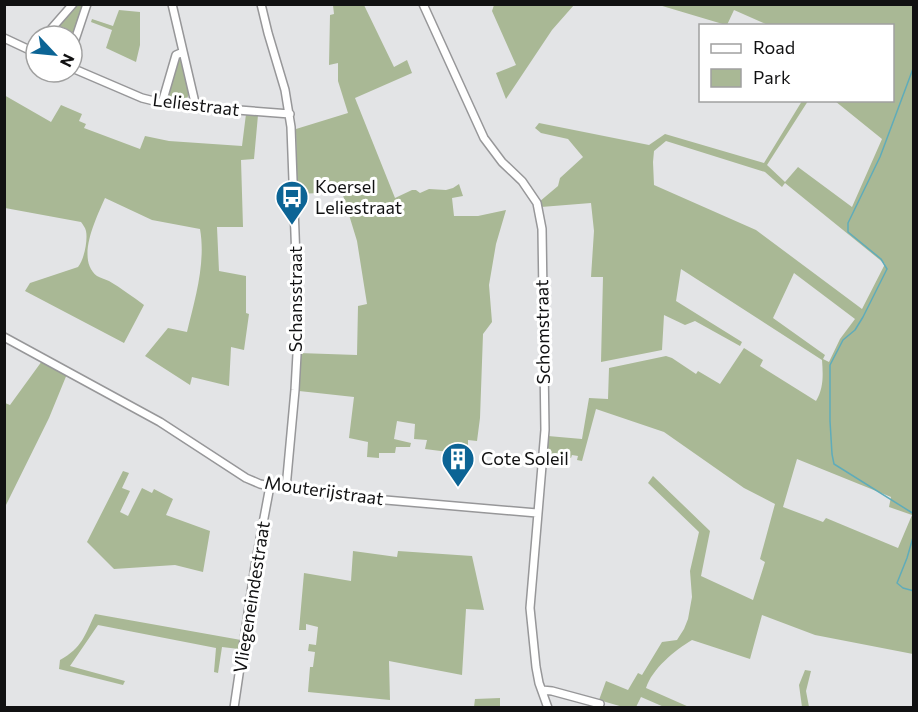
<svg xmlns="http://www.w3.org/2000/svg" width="918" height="712" font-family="Commissioner,sans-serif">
<rect width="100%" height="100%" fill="#e3e4e6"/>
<path fill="#a9b895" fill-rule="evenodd" d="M78,5h6l-12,38v-7h-21z
M333,5h31l30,62 13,-7 5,13 -57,25 40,100 17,-8h4l4,3 9,-4 17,1 7,-2 6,-4 4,12 -11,2 2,18h24l28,-6 -10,34 -7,41 3,37 -9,12 -3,84 -3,23 -9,-1v7l-10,-2 -2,8 -31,-4 2,-9 -13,-1 1,-15 -18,-3 -3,18 17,4 -1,4h-14l-1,6h-16v5l-12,-1 1,-15 -19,-4 5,-41 -55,-6v-38l58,2 1,-49 9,-2 -10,-63 -15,-49 -45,2 -1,-65 52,-16 -10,-32v-18l-9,2 1,-50 4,-1z
M494,5h80l-22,25 -46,69 -10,-26 20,-8 -24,-54z
M659,5h254v649l-98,-19 -53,-20 -12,44 -58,-19c-17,10 -40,29 -46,48l43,19h-25l-23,-10 -5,10h-13l-24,-7 7,-19 22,9 10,-17 4,2 20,-33 15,-2 7,-11 4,-10 4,-22 -2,-26 9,-39 -51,-49 5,-7 57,55 -9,45 52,24 12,-38 -5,-3 15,-55 -31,-16 -80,-56 -68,-23 -14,52 -5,-1 1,-4 -6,-1 -1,3 -24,-4 1,-18 34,3 7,-41 19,1 1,-31 57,-12 6,2 24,16 2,-3 22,13 24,-36 19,12 -3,6 56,35c8,-13 7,-27 6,-41l-141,-91 -5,32 66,41 -2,4 -45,-25 -10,4 -21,-10 -2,35 -61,12 2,-85h-12l3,-46 -3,-28 -50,4 -2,-5 19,-16 2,-8 23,-21 -15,-18 -27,-6 -6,-5 4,-5 110,22 16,-11 99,29 38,-62h6l-41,64 18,17 13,-15 54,40 30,-68 -47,-38 57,-1v-74l-124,-1 -34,-15 -7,15h-1zM666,141l99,31 17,15 3,-4 100,81 -23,45 -106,-79 -102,-45 -1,-23 1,-11zM794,273l61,46 -15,20 -11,23 -6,-3 2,-4 -52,-37zM797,459l94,38 -2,10 23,8 -14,33 -72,-30 -3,4 -40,-15z
M119,10l21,2v33l-4,17 -30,-14 6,-18 -21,-8 1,-3 21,7z
M178,59l4,3 7,31 -2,6 -4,3h-7l-7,-3 -2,-6z
M4,95l47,27 10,-17 21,9 -3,7 7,3 -2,4 56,21 5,-13 24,5 73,5 4,-32 12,1 -4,44 -13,1 2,67h-26l2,44 27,5v37l3,1 -5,36 -13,-3 -2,39 -37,-9 -2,8 -45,-29 23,-28 19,4c8,-33 19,-69 13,-103l-48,-9 -47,-22c-8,19 -30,61 -8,78 3,2 8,3 12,5 12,7 24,16 35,24l-20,38 -99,-52 5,-8 48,-16c6,-7 10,-27 8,-36 -1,-4 -3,-6 -5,-9l-76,-14z
M42,361l25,13 -18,44 -44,89v-104l5,2z
M123,471l6,2 -7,15 8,3 -10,21 8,4 14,-28 10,5 2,-4 19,10 -7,16 44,16 -7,41 -28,-7 -61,4 -27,-27z
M353,551l44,6 1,-6 74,5 12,54 -18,-1 -4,66 -73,-14 1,39 -82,-8 2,-25h3l2,-15 -7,-1 1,-7 7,1 2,-18 -12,-3v6h-7l5,-57 47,8z
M95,614l146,26 -2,9 -17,-2 -4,26 -4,-1 2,-24 -118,-23 -28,41 55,15 -2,4 -64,-16 1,-9c22,-12 25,-25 35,-46z
M805,670l6,1 -5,20 3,16h-7l-3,-22z
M500,698v9h-26l1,-8z"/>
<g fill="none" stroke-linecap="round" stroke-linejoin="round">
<path stroke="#5facba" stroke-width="1.5" d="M913,4l1,3
M914,66l-34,91 -32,66v9l33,27 6,10 -24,48 -8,13 -12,10 -13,25v56l2,33 2,10 80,50
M914,534l-7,24 -10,25 6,5 11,3"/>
<g stroke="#979799" stroke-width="10">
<path id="minor" d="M172,4l24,103
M261,4l7,29 17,57 6,37 5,133 1,94 -2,36 -9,98
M423,4l61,134 18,24 20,19 15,22 5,26 3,201 -15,178 6,59 3,16 9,25
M45,36l28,-32
M4,38l32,15
M72,49l15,-45
M72,68l70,30 20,5 24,3 104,8
M162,103l14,-48 7,-3
M4,337l156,85 86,56 14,6 10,2 69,10 198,17
M542,690l10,1 48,13
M234,708l21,-142 15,-80"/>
</g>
<use href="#minor" stroke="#fff" stroke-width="7"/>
</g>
<defs>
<g id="bus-pin" transform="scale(1.725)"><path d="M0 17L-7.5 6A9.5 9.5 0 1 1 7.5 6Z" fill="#0c6495" stroke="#fff"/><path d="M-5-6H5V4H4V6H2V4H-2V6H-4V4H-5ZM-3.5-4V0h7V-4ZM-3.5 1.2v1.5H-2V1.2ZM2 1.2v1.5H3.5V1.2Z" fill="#fff"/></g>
<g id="building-pin" transform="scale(1.725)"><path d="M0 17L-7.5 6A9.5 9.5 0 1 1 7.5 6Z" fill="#0c6495" stroke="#fff"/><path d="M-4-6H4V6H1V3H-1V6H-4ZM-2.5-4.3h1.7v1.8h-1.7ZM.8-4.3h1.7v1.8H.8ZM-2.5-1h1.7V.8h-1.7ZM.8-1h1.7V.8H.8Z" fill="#fff"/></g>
</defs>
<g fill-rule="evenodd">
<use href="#bus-pin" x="292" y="197"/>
<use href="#building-pin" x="458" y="459"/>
</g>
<g text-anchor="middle" stroke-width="6" stroke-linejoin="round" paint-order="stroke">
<g font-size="18" fill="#111112" stroke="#fff">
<text transform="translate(196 105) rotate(7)" y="6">Leliestraat</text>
<text transform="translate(296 299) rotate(-90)" y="6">Schansstraat</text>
<text transform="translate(543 332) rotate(-91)" y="6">Schomstraat</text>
<text transform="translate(324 491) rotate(8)" y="6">Mouterijstraat</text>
<text transform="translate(252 597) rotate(-81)" y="6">Vliegeneindestraat</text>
</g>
<g font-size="18" fill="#111112" stroke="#fff" text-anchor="start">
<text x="315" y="193">Koersel<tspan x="315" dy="21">Leliestraat</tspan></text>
<text x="481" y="465">Cote Soleil</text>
</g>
</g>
<rect width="918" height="712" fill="none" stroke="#111112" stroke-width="12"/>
<rect x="699" y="24" width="195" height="78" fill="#ffffff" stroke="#a0a0a0" stroke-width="1.5"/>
<rect x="711" y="44" width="30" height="9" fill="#ffffff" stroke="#a0a0a0" stroke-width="1.5"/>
<text x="753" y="54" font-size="18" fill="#111112">Road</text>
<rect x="711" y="69" width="30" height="18" fill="#a9b895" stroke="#a0a0a0" stroke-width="1.5"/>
<text x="753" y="84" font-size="18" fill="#111112">Park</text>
<g transform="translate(54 54) rotate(116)"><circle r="28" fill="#ffffff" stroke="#a0a0a0" stroke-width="1.5"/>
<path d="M0-4.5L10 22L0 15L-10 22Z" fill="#0c6495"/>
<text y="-9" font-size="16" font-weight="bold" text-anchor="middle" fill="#111112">N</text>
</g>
</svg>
